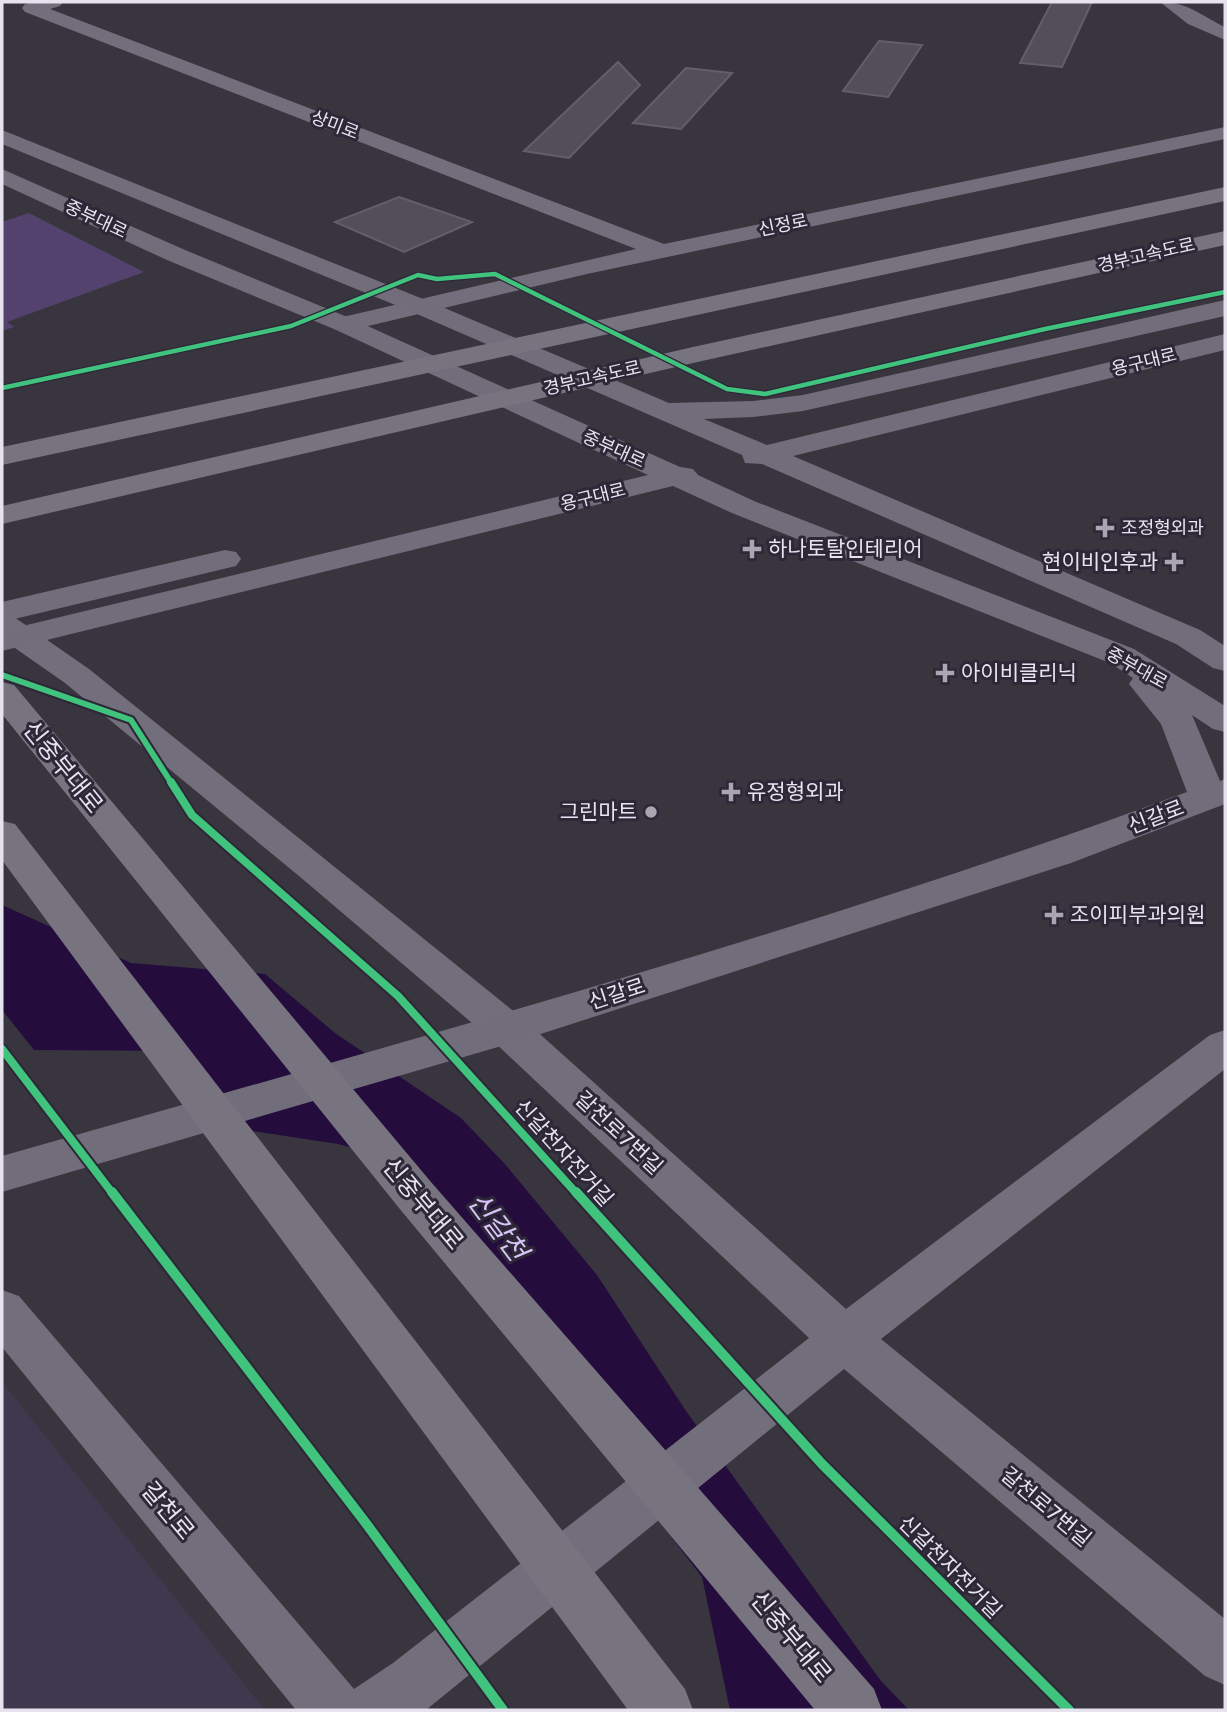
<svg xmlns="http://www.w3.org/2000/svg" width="1227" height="1712" font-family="'DejaVu Sans','Noto Sans KR',sans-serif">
<rect width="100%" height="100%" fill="#39353f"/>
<path fill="#40384e" d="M2,1382l263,328h-263z"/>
<path fill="#52426d" d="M29,213l115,59 -137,50 7,5 -12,4v-109z"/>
<path fill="#240d3d" d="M2,905l129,58 134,11 70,59 126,85 43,45 93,112 89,136 195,270 28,29h-179l-28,-133 -83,-108 -227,-311 -54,-14 -85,-13 -71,-80 -148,-1 -32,-40z"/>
<path fill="#524f58" stroke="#625f67" stroke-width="2" d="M1052,2h40l-30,65 -42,-4z
M879,41l43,4 -34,52 -45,-6z
M618,62l22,23 -71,73 -45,-7z
M686,68l46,5 -51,56 -48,-6z
M399,197l73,25 -68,30 -69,-30z"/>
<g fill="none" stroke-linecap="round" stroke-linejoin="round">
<path fill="#736e7b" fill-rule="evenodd" d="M34,2h29l-3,4 -10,3 614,235 561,-117v12l-638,135 -244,58 -9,-3 -4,-5 4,-5 302,-70 -611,-237 -3,-4 3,-4z
M1160,2c26,-1 42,14 65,25v13l-37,-16z
M2,614l12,3 75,52 433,349 324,291 364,-274 15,-5v39l-344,270 344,280v66l-20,-9 -361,-307 -418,341h-130l-294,-363v-57l17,6 335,393 39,-26 416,-325 -317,-298 -193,-164 -234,-193 -63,-44z"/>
<path fill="#726d7b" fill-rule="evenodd" d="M2,130l426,171 241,102 84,-2 50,-6 422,-95v16l-422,95 -50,6 -49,2 63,26 458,-111v16l-432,106 407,174 25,16v25l-12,-3 -37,-24 -414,-180 -17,-1 -3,-8 -332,-144 -408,-167z
M2,169l183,81 167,69 328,148 13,2 5,6 56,26 380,148 91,57v26l-12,-3 -21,-14 28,66 5,-2v25l-154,59 -549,177 -520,152v-36c397,-113 798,-221 1185,-364l-26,-68 -32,-40 4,-6 -23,-15 -378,-150 -59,-27 -671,165v-20l646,-156 -314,-146 -167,-69 -165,-76z
M225,550l11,2 5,7 -5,7 -234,56v-20z"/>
<path fill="#77737f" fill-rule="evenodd" d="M1225,187v14l-1223,264v-18z
M1225,231v14l-532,118 -691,161v-18l691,-159z
M2,682l12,3 417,497 443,507 8,21h-67l-416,-502 -397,-494z
M2,821l13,3 670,865 8,21h-65l-626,-850z"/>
<g stroke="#2d2738" stroke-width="7">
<path id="cycleway-far3" d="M2,388l289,-62 127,-51 19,4 58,-5 232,115 38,5 280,-65 180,-37"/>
</g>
<g stroke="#2d2738" stroke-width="10">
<path id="cycleway-far2" d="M2,675l129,45 41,64"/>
</g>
<g stroke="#2d2738" stroke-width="12">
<path id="cycleway-far1" d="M171,782l21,33 206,181 179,198
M2,1049l111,145"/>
</g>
<g stroke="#2d2738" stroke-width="14">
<path id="cycleway" d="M112,1192l253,330 138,188
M576,1192l246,272 247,246"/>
</g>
<use href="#cycleway-far3" stroke="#40c37c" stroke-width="4.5"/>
<use href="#cycleway-far2" stroke="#40c37c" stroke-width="6"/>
<use href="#cycleway-far1" stroke="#40c37c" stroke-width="8"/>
<use href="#cycleway" stroke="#40c37c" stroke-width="10"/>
</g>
<g fill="#aaa6b1" stroke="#2d2738" stroke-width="2.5">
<path d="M1101.5 517.5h7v7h7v7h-7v7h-7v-7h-7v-7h7z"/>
<path d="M748.5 538.5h7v7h7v7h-7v7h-7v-7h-7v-7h7z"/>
<path d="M1170.5 551.5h7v7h7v7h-7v7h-7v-7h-7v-7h7z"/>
<path d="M941.5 662.5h7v7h7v7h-7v7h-7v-7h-7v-7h7z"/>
<path d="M727.5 781.5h7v7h7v7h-7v7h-7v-7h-7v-7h7z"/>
<circle cx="651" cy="812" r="7"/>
<path d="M1050.5 904.5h7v7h7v7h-7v7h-7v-7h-7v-7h7z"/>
</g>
<g text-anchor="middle" stroke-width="6" stroke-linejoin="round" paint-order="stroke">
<g font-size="18" fill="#e7e3ee" stroke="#2d2738">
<text transform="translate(335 125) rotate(21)" y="6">상미로</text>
<text transform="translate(96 219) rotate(25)" y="6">중부대로</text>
<text transform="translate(783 225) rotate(-12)" y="6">신정로</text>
<text transform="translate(1146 255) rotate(-13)" y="6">경부고속도로</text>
<text transform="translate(1144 362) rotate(-14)" y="6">용구대로</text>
<text transform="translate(592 378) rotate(-13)" y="6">경부고속도로</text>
<text transform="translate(614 449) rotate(24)" y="6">중부대로</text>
<text transform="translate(593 497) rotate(-14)" y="6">용구대로</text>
<text transform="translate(1137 668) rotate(29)" y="6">중부대로</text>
</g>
<g font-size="18" fill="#e7e3ee" stroke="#2d2738" text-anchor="start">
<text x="1121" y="534">조정형외과</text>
</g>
<g font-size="21" fill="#e7e3ee" stroke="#2d2738" text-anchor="start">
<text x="768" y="556">하나토탈인테리어</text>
<text x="1158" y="569" text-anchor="end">현이비인후과</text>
<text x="961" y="680">아이비클리닉</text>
<text x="747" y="799">유정형외과</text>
<text x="637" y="819" text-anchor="end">그린마트</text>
<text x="1070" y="922">조이피부과의원</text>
</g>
<g font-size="21" fill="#e7e3ee" stroke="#2d2738">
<text transform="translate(1156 817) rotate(-21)" y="7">신갈로</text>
<text transform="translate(617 994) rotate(-18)" y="7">신갈로</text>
<text transform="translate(619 1133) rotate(43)" y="7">갈천로7번길</text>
<text transform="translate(564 1153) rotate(48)" y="7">신갈천자전거길</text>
<text transform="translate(1046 1507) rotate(40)" y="7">갈천로7번길</text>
<text transform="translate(950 1567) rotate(45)" y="7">신갈천자전거길</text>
</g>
<g font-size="24" fill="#e7e3ee" stroke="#2d2738">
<text transform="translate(63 767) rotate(51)" y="8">신중부대로</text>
<text transform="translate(423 1204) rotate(50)" y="8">신중부대로</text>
<text transform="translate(168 1511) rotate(50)" y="8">갈천로</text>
<text transform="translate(791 1637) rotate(50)" y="8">신중부대로</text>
</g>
<g font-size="28" font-style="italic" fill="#d6c3f7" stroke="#2d2738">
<text transform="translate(498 1226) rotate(53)" y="10">신갈천</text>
</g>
</g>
<rect width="1227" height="1712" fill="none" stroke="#e7e3ee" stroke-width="7"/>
</svg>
